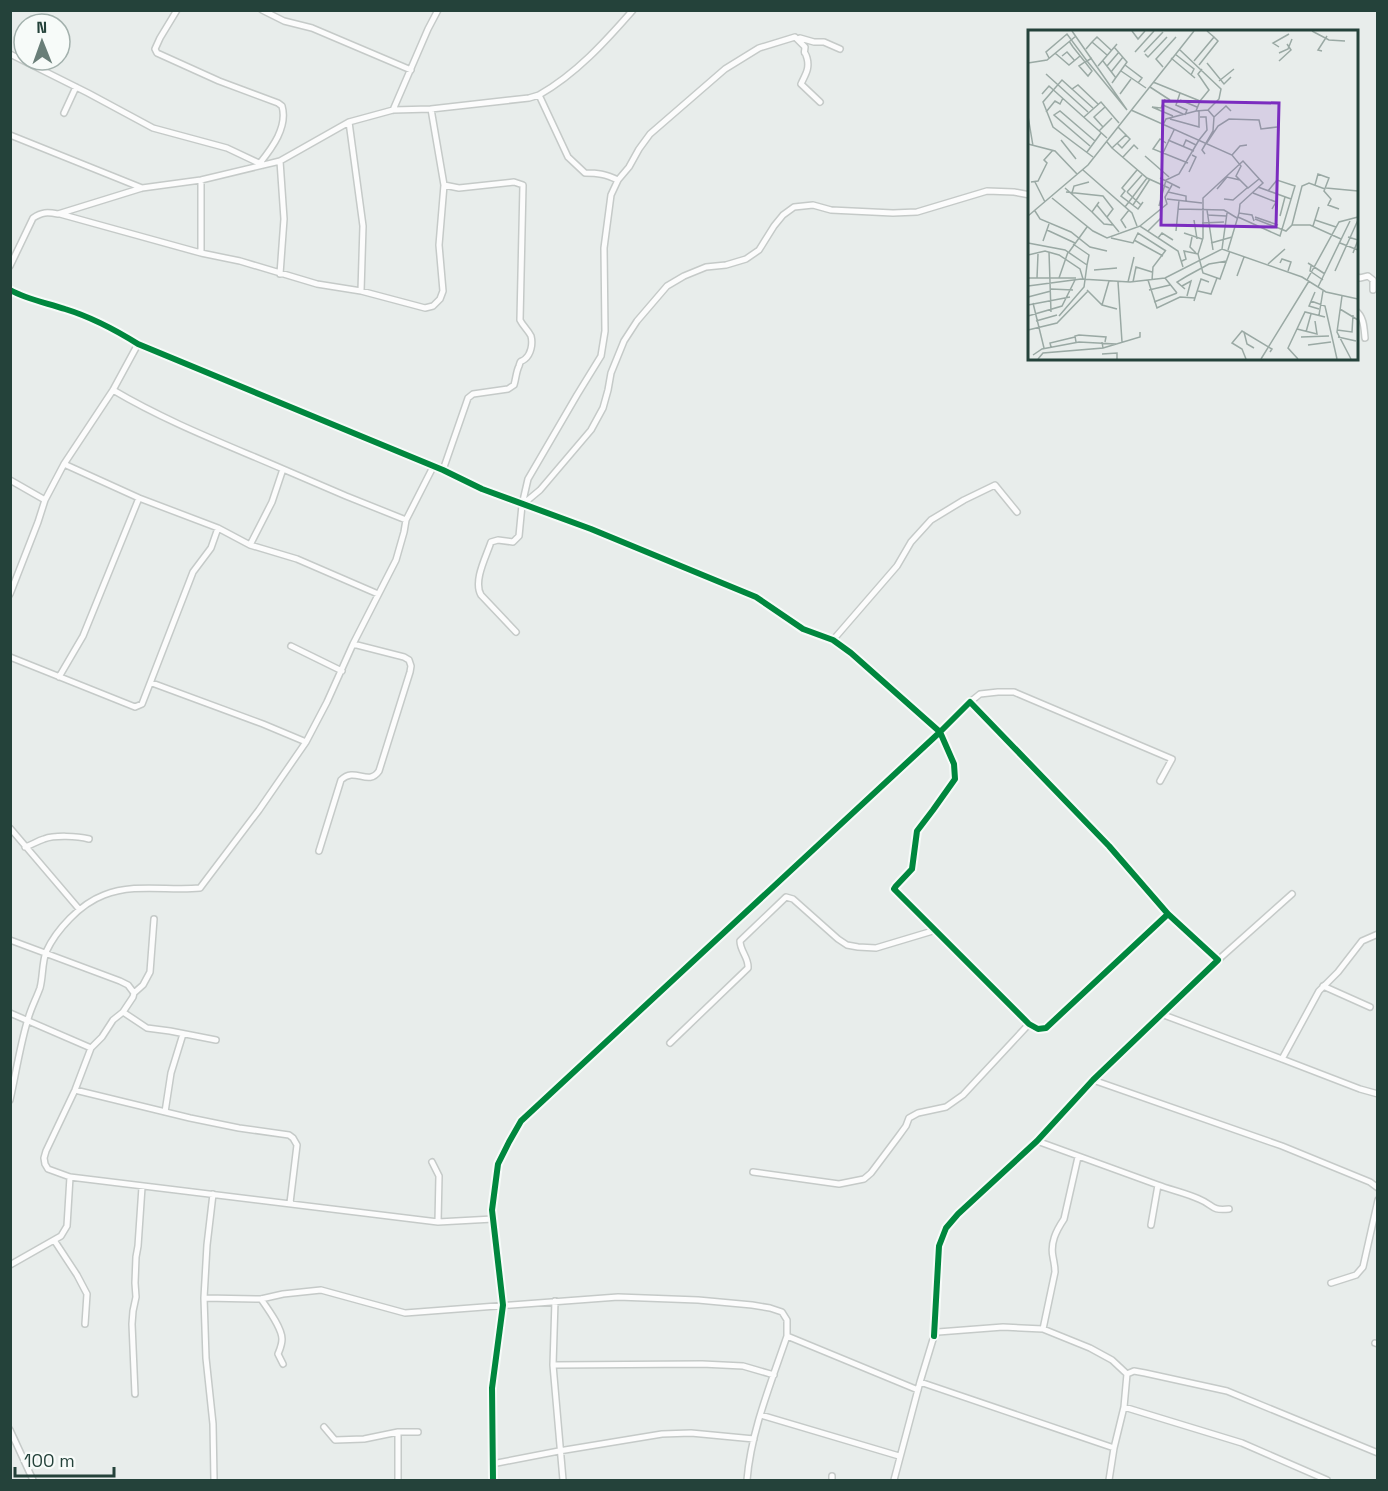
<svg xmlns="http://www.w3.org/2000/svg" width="1388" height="1491" font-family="'Space Grotesk',sans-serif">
<rect width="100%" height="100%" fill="#e8edeb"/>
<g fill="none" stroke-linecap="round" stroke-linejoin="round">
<g stroke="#c5cac8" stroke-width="8">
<path id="street" d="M177,10l-17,28 -5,11 2,4 62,28 59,22 4,3c6,21 -10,42 -22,57
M262,10l22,11 28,7 99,42
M800,38l14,4h10l16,7
M10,54l78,39 65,35 74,20 36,17
M539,95c37,-21 66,-53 94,-85
M393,110l35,-81 10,-19
M64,113l12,-26
M349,122l14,104 -2,65
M10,135l132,53
M280,161l4,58 -4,55
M201,180v73
M60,214l141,39 39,8 77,23 44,7 64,17 8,-2 7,-7 3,-8 -4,-46 5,-60 -13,-76
M10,266l23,-48c9,-6 14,-6 25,-4l84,-26 59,-8 79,-19 69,-39 44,-12 38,-1 98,-11 10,-3 29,62 17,16c13,0 20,1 33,7
M1356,277l4,1 8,-2 5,4v10
M10,290c16,9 37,13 55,19 26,8 49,20 73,35l305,126 39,19 109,40 165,68 47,32 30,11 18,13 89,79 14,32 1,15 -22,31 -16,21 -5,38 -16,17 -2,3 135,135 9,5 8,-1 122,-114
M1356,311c8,6 8,17 9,27
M113,390c54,32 112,54 170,79
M64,464l75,34 79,30 32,17 47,14 81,35
M443,470l25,-72 5,-4 35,-5 6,-4c2,-6 2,-13 5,-19 2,-7 1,-3 6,-7 6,-5 8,-15 6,-23 -3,-6 -8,-10 -11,-16l3,-135 -9,-3 -55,6 -15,-3
M10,480l35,20
M522,505l18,-15 51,-60 12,-22 5,-18 3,-17 13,-32 13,-20 30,-35 17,-10 22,-9 20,-2 20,-6 13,-9 15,-24 9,-11 11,-8 19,-2 18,5 62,3 24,-1 70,-21 27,1 16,3
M250,545l22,-43 11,-33 63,27 60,24
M10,594l28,-72 7,-22 19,-36 49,-74 25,-46
M516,632l-35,-37c-8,-14 5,-38 10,-53l7,-2 15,2 6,-6 3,-31 6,-26 49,-84 24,-39 4,-25 -1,-83 7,-53 7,-15 11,-13 10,-18 11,-15 75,-65 34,-21 36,-11 10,10c-1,11 -1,1 2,11 3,11 -2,17 -6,26l19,18
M833,640l64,-74 14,-24 20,-22 33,-20 31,-15 22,27
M291,646l51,25
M10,657l125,50 7,-3 51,-132 18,-24 7,-20
M59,677l24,-41 56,-138
M152,683l111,41 43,18
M970,702l10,-8 18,-2h16l158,67 -12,22
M10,828l69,81
M25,847c7,-2 12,-6 19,-8 11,-4 33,-3 45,0
M319,851l22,-71c14,-14 27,7 38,-9l31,-99 1,-6 -2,-6 -5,-3 -51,-13
M10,940l110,41 8,4 6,8 -1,4 -10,15 -10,8 -11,17 -11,11 -16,42 -29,61 -2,7 1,6 3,5 22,8 368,45 55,-3
M1218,960l74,-66
M1323,986l47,21
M134,993l9,-8 7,-13 4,-53
M123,1012l24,16 23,3 46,9
M10,1013l81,35
M1161,1014l121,45 78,30 18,5
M670,1043l78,-75c1,-10 -8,-17 -8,-27l46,-44 7,2 45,40 9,6 11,2 18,1 60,-18
M1282,1059l37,-68 19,-19 24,-31 16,-7
M1093,1080l189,66 88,36 8,6
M75,1090l115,28 49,10 50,7 4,3 4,7 -7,58
M10,1100c6,-27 10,-55 18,-81 3,-11 8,-20 12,-31 3,-11 2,-25 6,-36 10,-22 34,-48 58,-57 30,-12 64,-4 96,-7l6,-8 53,-70 47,-68 21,-40 26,-58 43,-84 8,-28 2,-12 27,-53
M165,1112l6,-39 12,-39
M1037,1141l121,44 -7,40
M432,1162l7,14 -1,46
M753,1172l86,12 25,-5 7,-6 27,-36 8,-11 3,-8 9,-5 28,-6 17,-12 66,-71
M1158,1185c13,5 28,8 41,14 15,6 11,12 30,10
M213,1194l-6,51 -3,53 2,60 7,66 1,56
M54,1240l23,35 10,19 -2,30
M10,1265l51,-29 6,-10 3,-49
M1331,1283l25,-8 7,-8 15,-67
M204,1298l57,1 22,-5 38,-4 84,23 213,-16 80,3 54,5 18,3 12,4 5,8v16c-16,47 -36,95 -40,144
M261,1299c7,10 21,29 21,40 0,6 -2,10 -4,15l5,10
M555,1301l-2,64 10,115
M1043,1329l12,-57c0,-6 -1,-9 -2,-15 -3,-14 3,-26 11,-38l14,-62
M787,1336l131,54
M1375,1343l3,1
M553,1365l149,-1 41,2 31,9
M1127,1374l7,-3 11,2 82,18 151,62
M920,1382l194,66
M135,1394l-3,-70 1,-13 3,-14 -1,-14 1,-26 2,-11 4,-59
M1124,1407l118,36 85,37
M761,1415l138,41
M324,1427l11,13 29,-1 34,-7h20
M10,1430l23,50
M492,1464l67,-13 103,-17 29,-1 63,6
M398,1480v-48
M493,1480l-1,-92 11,-83 -11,-95 6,-46 11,-22 12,-21 419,-389 30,-30 139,144 59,68 50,46 -125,120 -56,61 -79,73 -12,14 -7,18 -5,90
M832,1480v-4
M894,1480l26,-98 14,-46 4,-4 65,-5 40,2 47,19 22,12 15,14 -3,33 -10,41 -5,32"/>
</g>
<use href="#street" stroke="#fcfcfc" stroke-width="5"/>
<g stroke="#f7fbf9" stroke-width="10">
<path id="cycleway" d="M10,290c16,9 37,13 55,19 26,8 49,20 73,35l305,126 39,19 109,40 165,68 47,32 30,11 18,13 89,79 14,32 1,15 -22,31 -16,21 -5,38 -16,17 -2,3 135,135 9,5 8,-1 122,-114
M493,1480l-1,-92 11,-83 -11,-95 6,-46 11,-22 12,-21 419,-389 30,-30 139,144 59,68 50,46 -125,120 -56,61 -79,73 -12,14 -7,18 -5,90"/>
</g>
<use href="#cycleway" stroke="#00873e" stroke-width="6"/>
</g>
<g transform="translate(1028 30)">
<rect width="330" height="330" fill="#e8edeb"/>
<path fill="none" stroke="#9aa9a4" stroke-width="1.5" d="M44,1l55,79M104,1l6,8 7,-8M284,1l17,9 16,1M41,11l4,6 12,15 7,9 -4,5 -9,-10 6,-4 2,-1 40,49M64,12l5,-5 14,13M251,17l-6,-4 16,-9M58,19l6,-7 15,13M152,20l41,39 -2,10 -11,11M294,21l-4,-1 9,-14M107,22l19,-21M116,22l19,-20M27,23l14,12 11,-9M251,23l9,-4 4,-10M117,24l3,3 19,-20M147,24l19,15 -3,6M34,26l5,-4 8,9M21,28l-3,-6 21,-18 20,27 5,-3M143,28l24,20M75,31l13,17M166,31l20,-24 -7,-6M251,31l12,-11 -4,-6M0,33l19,-3 29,-24M179,33l17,21 7,-7M97,35l17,13 -4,5M171,35l19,-24 -4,-4M70,36l19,-22M79,36l12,-14M135,37l-7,-8 20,-22M93,41l25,17M83,42l12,-15M18,44l42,38M191,51l15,-12M125,52l47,19 -4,10M84,53l15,-21 -13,-15M122,57l20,13M44,59l21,19M152,63l-4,12 11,5 -2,5M14,64l7,-8 58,52M92,64l11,-15M137,69l-4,9 -9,-1 21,9M152,70l17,7M172,71l9,-11 -11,-16 4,-5M135,75l20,9M103,80l101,45 9,11 -5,10 12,12 11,-9M18,82l9,-11 5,3 3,-6M0,86l5,30M56,87l17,-15 18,21M142,89l29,8v-16M135,95l3,-6 30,-8 12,-1 6,7M75,97l-9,-10 11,-10M71,101l13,-13M33,110l15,19M140,110l26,11M171,110l8,-10 -1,-13h-6M79,112l5,6 14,-13 -8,-8M89,113l5,5 8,-9 -4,-4M138,113l-6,-4 -7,10 35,14M0,114l27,7 22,23M178,114l12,-18 11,-7 30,1 2,9 16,-2M62,116l-36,-31 6,-4 35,30M155,117l3,-7 10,5M84,118l35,30 22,10M59,122l14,-19M177,124l-3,-4 11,-19 1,-14 12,-11 5,5M134,125l12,-25M204,125l8,-9 7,-1M117,126l24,21M65,127l-40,-30 -10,-25 19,-22 10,9 6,-4 20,19M95,127l11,-12 4,4M55,140l49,43 5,13M109,140l-15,18 3,3 -4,5 17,13 5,-7M161,142l7,-15 -4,-2M132,148l20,10M3,152l7,-1 9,-18 -3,-3 9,-10M7,152l10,20M287,155l3,-11 11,4 -5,13 7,8 -3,6 11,4M230,157l33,12M37,158l27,24 7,-10M298,158l32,3M189,159l10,-12 13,3M38,162l37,4 10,13 -6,8M99,162l15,-17M99,162l14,13M140,162l18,4v5M44,163l2,-7 15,-4M225,163l23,9 -4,7M24,168l41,33 14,7 33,-12 38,25 5,16M139,169l35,4M196,169l9,1 14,-12M69,175l22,27M105,175l17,-26M131,176l7,-26 13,-6 20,-34M97,177l22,-29M150,179l46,1 13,8M179,180l6,40M7,181l5,8 31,13 19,15 17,4M64,182l12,12 9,1M179,185l19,1M0,186l60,-51 106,-134M252,186l5,-19M210,187l42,19 15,-50 -18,-6 -9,11M227,187l23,8M227,189l31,12 6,-6 10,-39 7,-3 16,6M166,190l3,19M287,190l21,7M174,193l22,-1M264,195h18l31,14M112,196l27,-22 -2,-7 7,-12M285,196l6,-19M98,198l-5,-8 8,-10M19,200l28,13M120,201l13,-13M148,201l3,-31M156,203l18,6M164,207l-2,10 6,6M320,207l10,3 -5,13M83,208l22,5 5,-10 28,18M130,208l4,-5 11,7M106,210l29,16M15,211l6,-17M0,213l37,7 22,15 -3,22 -25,29M183,213l21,-6M312,213l18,7M45,214l16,11 -2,10M194,219l5,-36M200,220l11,-37 13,2 2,6M202,221l-10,28 -17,-6 -5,-19 5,-16v-40l40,-37 20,22 -23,21 -1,9M21,222l2,60M41,222l18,-25M0,225l17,-4 14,4 21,14 3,10M154,231l4,-2 -2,-8 14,3M252,233l2,-4 9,3 -3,9M280,233l17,11M240,234l17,-15M283,236l-1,5 13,9M66,240l23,-2M307,241l23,-51M159,246l22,-12 18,-3M209,246l7,-19M0,248h48M9,248l1,-24M31,248l9,-26M137,248l12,15M120,250l9,28 23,-11 15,1M124,250l1,-13 13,-17M279,250l32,-58 19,-5M90,252l4,60M100,252l6,-25M105,252l3,-15 16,5M0,256l53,-7 49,3 35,-4 57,-29 80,28 24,15 32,7M154,256l9,-5 -4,15M290,257l32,-66M23,259l22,1M157,259l-8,-7 10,-6M59,260l15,15 15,4M121,260l21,-5M170,261l13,3 6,-16M287,262l-6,14 10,3M314,266l-5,36 14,27M0,267l23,-6M166,271l7,-22 8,3M283,271l14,5 12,53M126,272l23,-9M5,273l11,45M0,275l42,-8M74,275l7,-24M312,279l18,11M291,285l4,-24M0,286l34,-10 13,-26M8,291l21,-6M269,299l20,5 -2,-13M0,300l29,-7 31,-32M309,300l15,2 1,-17M216,302l3,12 7,4M278,302l5,-18M273,307l28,-1M310,307l18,4M48,312l-1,-6 4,-1 27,2 -1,5M280,315l23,-3M23,317l-1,-4 25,-6M75,318l37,-11v-5M74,324l15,-1v6M5,325l9,-6 37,-7 37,2M10,329l5,-6 60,-5 -1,-6M218,329l-4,-10 -10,-6 10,-12 30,18 -2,3M233,329l48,-78M270,329l-10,-11 17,-36 20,5"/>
<path fill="#7b2cbf" fill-opacity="0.15" stroke="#7b2cbf" stroke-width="3" d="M135,71l116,2 -3,124 -115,-2z"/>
<rect width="330" height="330" fill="none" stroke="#24423a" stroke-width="3"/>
</g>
<rect width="1388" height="1491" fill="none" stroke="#24423a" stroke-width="24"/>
<g transform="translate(42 42) rotate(359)"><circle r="28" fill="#f7fbf9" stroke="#a3b1ad" stroke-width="1.5"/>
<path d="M0-4.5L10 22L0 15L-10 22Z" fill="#697e78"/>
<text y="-9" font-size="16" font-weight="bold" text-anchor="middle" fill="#24423a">N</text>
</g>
<path d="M15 1467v9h99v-9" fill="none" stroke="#24423a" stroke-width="3"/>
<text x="24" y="1467" font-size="18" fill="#24423a" stroke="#f7fbf9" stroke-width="4.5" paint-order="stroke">100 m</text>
</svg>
